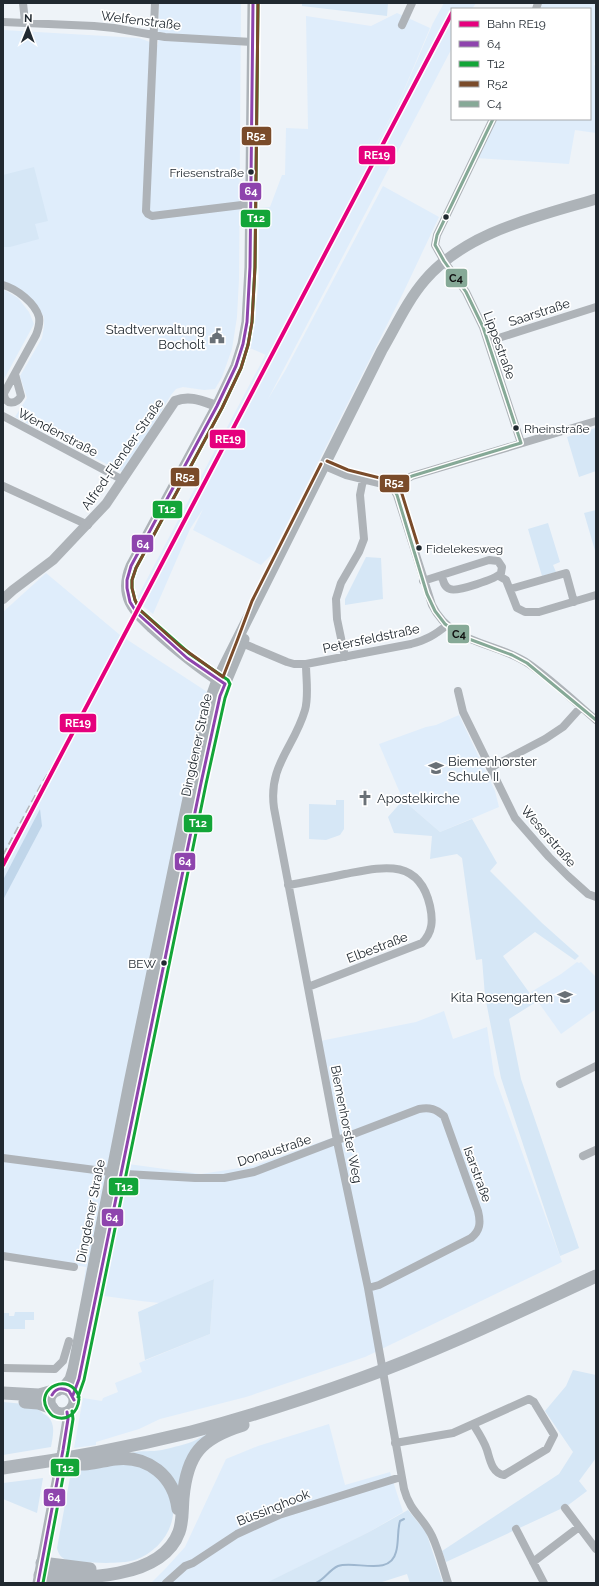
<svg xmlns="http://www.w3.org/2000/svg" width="599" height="1586" font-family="Raleway,sans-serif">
<rect width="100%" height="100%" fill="#eef3f8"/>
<path fill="#dfedfb" d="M159,3h82l-2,276 -2,38 -5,32 -10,28 -7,12 -11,1 -21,-3 -7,2 -5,6 -47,78 -109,-56 12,-19 -7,-22 22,-38 2,-12v-9l-7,-11 -22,-19 -12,-6v-251l136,8 19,7z
M444,3h32l-4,6h-20v39l-184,351 17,-28 98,-185 56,31 -35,74 -132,263 -11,11 -68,-35 10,-21 -13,20 -37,85 -11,-9 -5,-7 264,-500 32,-75z
M537,3h59v51l-2,11 2,1v67l-21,-3 -6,34 -93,-6 17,-39h97v-110h-55z
M397,13l33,15 -29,69 -135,258 -16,-7 9,-65v-75l11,-1 12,-32h3l1,-47 22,1 -2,-113 65,10z
M3,289l15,9 11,14 5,12 -31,57z
M46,573l74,62 98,64 -97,464 80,11 52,-8 84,-30 -17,-95 96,-19 28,-11 9,28 34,-12 7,48 68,187 -197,95 -119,40 -86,22 -21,10 -43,13v3l-22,3 9,-50 19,3 1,-3 15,-6 -3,-9 27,-11 -3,-9 71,-29 4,-55 -54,24 -19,-2 -59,-8 4,-26 -83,-13v-642z
M459,715l36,76 4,16 -59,25 -37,-32 -24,-56 47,-17 10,-2z
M577,962l2,1 2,-1 15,15v32l-35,25 -30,-42 30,-18z
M329,1424l16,61 45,-13 13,40 -34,20 -102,51h-116l15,-15 19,-21 41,-88 32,-13z"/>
<path fill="#d6e7f6" d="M302,3h86l-1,13 -85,-10z
M34,167l14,54 -13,3 4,15 -29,8h-7v-72z
M595,428l1,43 -17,6 -12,-40z
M596,510v44l-12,-41z
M548,523l12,39 -7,3 3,7 -14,4 -14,-47z
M366,557l15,1 2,41 -38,6v-6z
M336,800h8v29l-4,6 -14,5 -17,-1v-35l27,1z
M403,800l37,32 32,-13 25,44 -7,8 52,52 37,33 -4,4 -40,-28 -32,24 33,46 -27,17 12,60 58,169 -19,8 -59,-178 -16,-82 -3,-37 -6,1 -14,-102 -5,-4 -27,5 2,-23 -38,-3 -6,-16z
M214,1279l-4,55 -65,26 -7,-48z
M15,1312h19v8h-9v9h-21v-16h5v3h5z
M573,1370l23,5v83l-17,23 8,10 -20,15 -121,56 -4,-11 117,-77 14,-22 -28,-41 21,-25z
M3,1402l32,3c3,5 4,5 9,9 13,7 9,21 7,33l-48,8z
M212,1432l-34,62 -47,-39v-2c11,-3 21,-1 31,-3 11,-3 24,-5 34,-10 5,-3 10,-6 16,-8z
M115,1463c21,0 37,6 51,22 3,3 4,7 5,11 9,27 -10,55 -36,64 -14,4 -38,3 -52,2 -12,-1 -23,0 -26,-14l14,-76z
M43,1478l-6,35 -34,-14v-16z
M408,1510l18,22 17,51h-33l-3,-9 -28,9h-113l103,-51z"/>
<path fill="#c0d6ea" d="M40,809l2,17 -39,74v-20z"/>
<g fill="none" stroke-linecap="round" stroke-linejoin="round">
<path stroke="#9eb7cf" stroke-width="2" d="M316,1583c9,-4 13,-13 22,-17 17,-6 52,11 58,-14 3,-10 1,-21 4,-31l4,-2"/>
<path stroke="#aeb3b8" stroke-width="8" d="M23,3l2,19
M155,3l-9,208 2,3 4,2 98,-12
M536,9l2,-6
M3,22l91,4 20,2 51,9 87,5
M402,25l10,-22
M493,119l-56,116 -2,10 9,16 22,31 17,35 38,116
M3,285c14,4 32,18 36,32 1,6 -1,13 -3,18l-33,60
M489,341l107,-34
M4,394c1,11 12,11 17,2l-6,-22
M3,416l120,64
M325,466l21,9 41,10 6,3 4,7 35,110c20,41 64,36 97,59 24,17 45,37 67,56
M3,486l85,39
M393,488l4,-4 15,-8 184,-55
M499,576l7,4 11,28 8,4h14l57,-17
M423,581l66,-21 9,1 4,6 -1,6c-5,6 -44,19 -51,16 -6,-2 -7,-8 -8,-13
M510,589l56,-16 8,29
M242,643l45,19 7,2h12l105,-20c15,-4 24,-9 36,-19
M345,657l-8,-38 -1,-20 5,-16 18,-31 5,-13 -4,-44 3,-15
M306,664c0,15 3,32 -1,46 -11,38 -37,55 -31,98l64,338 30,142 36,201c6,23 19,28 28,47 7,15 11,32 16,47
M458,691l5,21 52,106 34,39 19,19 20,18 8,3
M490,768l55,-29 18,-12 18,-20
M288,885c19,-3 38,-7 57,-11 37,-7 74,-17 85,32 3,14 3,26 -8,37l-114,44
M560,1084l36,-18
M583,1156l13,-6
M3,1158l123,16 69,4h29l30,-6 165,-63c11,-2 17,0 25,7l34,95c3,12 2,20 -7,27l-92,47 -11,3
M3,1256l71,11
M3,1368l52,1 8,-8 6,-20
M395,1443l58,-10 76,-34 5,3 20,33 -7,14 -43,26c-12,-2 -14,-15 -17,-25 -3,-9 -9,-18 -14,-26
M565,1508l31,41
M516,1529l28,54
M533,1562l46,-35
M166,1583l19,-17 8,-3 44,-29 42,-19 122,-38"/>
<path stroke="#aeb3b8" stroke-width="10" d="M3,599l10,-9 40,-30 53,-56 69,-103c15,-6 27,0 42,5"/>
<path stroke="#adb3b8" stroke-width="11" d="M222,683c-25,-16 -48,-35 -70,-55 -8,-8 -17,-15 -22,-26 -5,-11 -4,-24 1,-36l86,-160 19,-40 7,-22 4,-22 3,-55 3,-264
M50 1401a12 12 0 1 1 24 0a12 12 0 1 1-24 0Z
M62,1389l8,-10 3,-10 56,-286 63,-304 20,-85 5,-14 165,-330c14,-24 25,-49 43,-70 42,-49 112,-63 171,-81
M73,1395l6,-16 58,-285 83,-398 24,-57
M38,1583l25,-133 5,-31 -1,-7"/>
<path stroke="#aeb4ba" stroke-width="13" d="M3,1393l36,2 18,-5
M25,1402l13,1 14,5
M72,1463c15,3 28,-2 43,-4 33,-4 59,17 63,50
M3,1468c63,-9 127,-21 188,-36 57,-15 113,-33 168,-53 81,-29 159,-67 237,-103
M42,1563l48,6
M40,1575c41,5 122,4 139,-43 4,-11 3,-23 4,-34 4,-44 18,-60 60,-73"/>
<path stroke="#b2b6bb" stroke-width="2" stroke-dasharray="8 4" stroke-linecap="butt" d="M3,855l38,-70 29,-47"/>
<g stroke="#fff" stroke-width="6">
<path id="bus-1" d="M225,684l-38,-26 -50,-45 -7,-11 -3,-14v-8l4,-14 86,-160 19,-40 7,-22 4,-22 3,-55 3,-264
M52,1395c4,-7 9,-8 17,-4l5,9
M73,1395l6,-16 122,-596 19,-87 5,-12
M38,1583l25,-133 5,-31 -1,-7"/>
</g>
<g stroke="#fff" stroke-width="6">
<path id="bus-2" d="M78,1397l6,-17 122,-596 19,-86 5,-14 -2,-4 -38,-26 -50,-44 -5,-10 -3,-12v-8l4,-12 86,-160 19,-40 7,-23 4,-23 3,-55 3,-264
M79,1397c-9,-26 -44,-9 -32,12 2,3 4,6 6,7 14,7 25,-4 26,-17
M43,1583l25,-132 5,-32 -1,-8"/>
</g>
<g stroke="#fff" stroke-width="6">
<path id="bus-3" d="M258,3l-3,264 -3,55 -4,23 -7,23 -19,40 -86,160 -4,12v8l3,12 5,10 41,37 42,30 14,-36 15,-40 69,-137
M327,461l21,9 40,10 8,4 6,10 17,55"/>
</g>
<g stroke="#fff" stroke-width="6">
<path id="bus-4" d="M493,119l-56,116 -2,10 9,16 22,31 17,35 38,116
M393,488l4,7 30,99 8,17 10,13 12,9 12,6 43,16 15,8 69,57
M393,488l4,-4 15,-8 109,-33"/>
</g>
<use href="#bus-1" stroke="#8e44ad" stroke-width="3"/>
<use href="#bus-2" stroke="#13a538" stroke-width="3"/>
<use href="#bus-3" stroke="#7a4b2a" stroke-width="3"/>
<use href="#bus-4" stroke="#86a997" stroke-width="3"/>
<g stroke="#fff" stroke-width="7">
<path id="rail-1" d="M3,865l449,-852"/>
</g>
<use href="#rail-1" stroke="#e5007d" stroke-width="4"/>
</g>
<defs>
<g id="civic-bare" transform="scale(1.2)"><path d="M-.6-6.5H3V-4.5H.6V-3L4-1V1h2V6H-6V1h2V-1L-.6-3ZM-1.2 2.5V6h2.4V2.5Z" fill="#697076" stroke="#fff" stroke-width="2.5" paint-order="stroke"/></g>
<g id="school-bare" transform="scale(1.2)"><path d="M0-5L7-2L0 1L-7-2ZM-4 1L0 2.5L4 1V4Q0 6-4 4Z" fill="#697076" stroke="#fff" stroke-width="2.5" paint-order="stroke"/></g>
<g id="church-bare" transform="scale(1.2)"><path d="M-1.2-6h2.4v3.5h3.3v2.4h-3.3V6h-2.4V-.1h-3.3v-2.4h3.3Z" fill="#697076" stroke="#fff" stroke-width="2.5" paint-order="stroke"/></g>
</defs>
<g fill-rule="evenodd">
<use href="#civic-bare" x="217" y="336"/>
<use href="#school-bare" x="436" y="768"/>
<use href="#church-bare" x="365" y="798"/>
<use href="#school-bare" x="565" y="997"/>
</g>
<g fill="#212930" stroke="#fff" stroke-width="1.5">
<circle cx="251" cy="172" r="3.5"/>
<circle cx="446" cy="217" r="3.5"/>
<circle cx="516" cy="428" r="3.5"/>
<circle cx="419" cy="548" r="3.5"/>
<circle cx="164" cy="963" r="3.5"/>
</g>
<g text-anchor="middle" stroke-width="3.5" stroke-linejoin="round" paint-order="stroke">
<g font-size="12" fill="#212930" stroke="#fff" text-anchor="end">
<text x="244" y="177">Friesenstraße</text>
<text x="524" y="433" text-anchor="start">Rheinstraße</text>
<text x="426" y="553" text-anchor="start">Fidelekesweg</text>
<text x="156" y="968">BEW</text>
</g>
<g font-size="13" fill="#212930" stroke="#fff">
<text transform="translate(141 20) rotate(7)" y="5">Welfenstraße</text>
<text transform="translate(539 312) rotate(-18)" y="5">Saarstraße</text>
<text transform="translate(500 345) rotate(70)" y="5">Lippestraße</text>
<text transform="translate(58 432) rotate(28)" y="5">Wendenstraße</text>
<text transform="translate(122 454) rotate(-55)" y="5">Alfred-Flender-Straße</text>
<text transform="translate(371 638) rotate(-12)" y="5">Petersfeldstraße</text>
<text transform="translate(196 745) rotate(-78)" y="5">Dingdener Straße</text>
<text transform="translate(549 836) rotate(49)" y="5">Weserstraße</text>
<text transform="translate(377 947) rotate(-21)" y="5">Elbestraße</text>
<text transform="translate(347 1124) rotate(79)" y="5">Biemenhorster Weg</text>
<text transform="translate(274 1150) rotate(-18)" y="5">Donaustraße</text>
<text transform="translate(478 1174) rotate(70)" y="5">Isarstraße</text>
<text transform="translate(90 1211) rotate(-79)" y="5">Dingdener Straße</text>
<text transform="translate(273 1507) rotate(-22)" y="5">Büssinghook</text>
</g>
<g font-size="13" fill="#212930" stroke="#fff" text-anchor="end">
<text x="205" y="334">Stadtverwaltung<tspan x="205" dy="15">Bocholt</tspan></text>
<text x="448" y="766" text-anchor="start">Biemenhorster<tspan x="448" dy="15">Schule II</tspan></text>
<text x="377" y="803" text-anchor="start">Apostelkirche</text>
<text x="553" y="1002">Kita Rosengarten</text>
</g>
</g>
<g stroke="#fff" stroke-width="1.5">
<rect x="241" y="126" width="31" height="20" rx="4" fill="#7a4b2a"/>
<rect x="358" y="145" width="38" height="20" rx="4" fill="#e5007d"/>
<rect x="239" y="182" width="23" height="19" rx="4" fill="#8e44ad"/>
<rect x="240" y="209" width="31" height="19" rx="4" fill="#13a538"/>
<rect x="445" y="268" width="23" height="20" rx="4" fill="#86a997"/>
<rect x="209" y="429" width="37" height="20" rx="4" fill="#e5007d"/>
<rect x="170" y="467" width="30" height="20" rx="4" fill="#7a4b2a"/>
<rect x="379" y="474" width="31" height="19" rx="4" fill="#7a4b2a"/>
<rect x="152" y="500" width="31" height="19" rx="4" fill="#13a538"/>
<rect x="131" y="534" width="23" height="19" rx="4" fill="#8e44ad"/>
<rect x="447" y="624" width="23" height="20" rx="4" fill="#86a997"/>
<rect x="59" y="713" width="38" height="20" rx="4" fill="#e5007d"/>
<rect x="183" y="814" width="30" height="19" rx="4" fill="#13a538"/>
<rect x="174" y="852" width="22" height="19" rx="4" fill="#8e44ad"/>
<rect x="108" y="1177" width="31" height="19" rx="4" fill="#13a538"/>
<rect x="101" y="1208" width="23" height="19" rx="4" fill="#8e44ad"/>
<rect x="50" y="1458" width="30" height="19" rx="4" fill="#13a538"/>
<rect x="43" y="1488" width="23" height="19" rx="4" fill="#8e44ad"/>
</g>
<g font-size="11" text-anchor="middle" font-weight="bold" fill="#fff">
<text x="256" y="140">R52</text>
<text x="377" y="159">RE19</text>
<text x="251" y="195">64</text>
<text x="256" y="222">T12</text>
<text x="228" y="443">RE19</text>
<text x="185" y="481">R52</text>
<text x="394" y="487">R52</text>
<text x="167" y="513">T12</text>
<text x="143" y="548">64</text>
<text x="78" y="727">RE19</text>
<text x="198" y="827">T12</text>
<text x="185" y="865">64</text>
<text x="124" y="1191">T12</text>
<text x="112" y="1221">64</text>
<text x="65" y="1472">T12</text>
<text x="54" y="1501">64</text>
</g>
<g font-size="11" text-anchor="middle" font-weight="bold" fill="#111">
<text x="456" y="282">C4</text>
<text x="459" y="638">C4</text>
</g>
<rect width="599" height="1586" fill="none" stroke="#212930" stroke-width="8"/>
<rect x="451" y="8" width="140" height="112" fill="#ffffff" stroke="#a6a9ac"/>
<rect x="459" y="21" width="20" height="6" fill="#e5007d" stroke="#a6a9ac"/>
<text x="487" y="28" font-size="12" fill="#212930">Bahn RE19</text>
<rect x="459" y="41" width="20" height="6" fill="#8e44ad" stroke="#a6a9ac"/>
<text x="487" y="48" font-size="12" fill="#212930">64</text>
<rect x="459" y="61" width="20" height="6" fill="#13a538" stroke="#a6a9ac"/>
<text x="487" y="68" font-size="12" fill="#212930">T12</text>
<rect x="459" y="81" width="20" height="6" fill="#7a4b2a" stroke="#a6a9ac"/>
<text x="487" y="88" font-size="12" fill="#212930">R52</text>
<rect x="459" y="101" width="20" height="6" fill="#86a997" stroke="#a6a9ac"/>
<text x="487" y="108" font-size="12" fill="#212930">C4</text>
<g transform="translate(28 28) rotate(1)" stroke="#ffffff" stroke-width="3" paint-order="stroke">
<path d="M0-3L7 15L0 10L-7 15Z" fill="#212930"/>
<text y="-6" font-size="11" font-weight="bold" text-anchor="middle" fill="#212930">N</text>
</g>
</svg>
